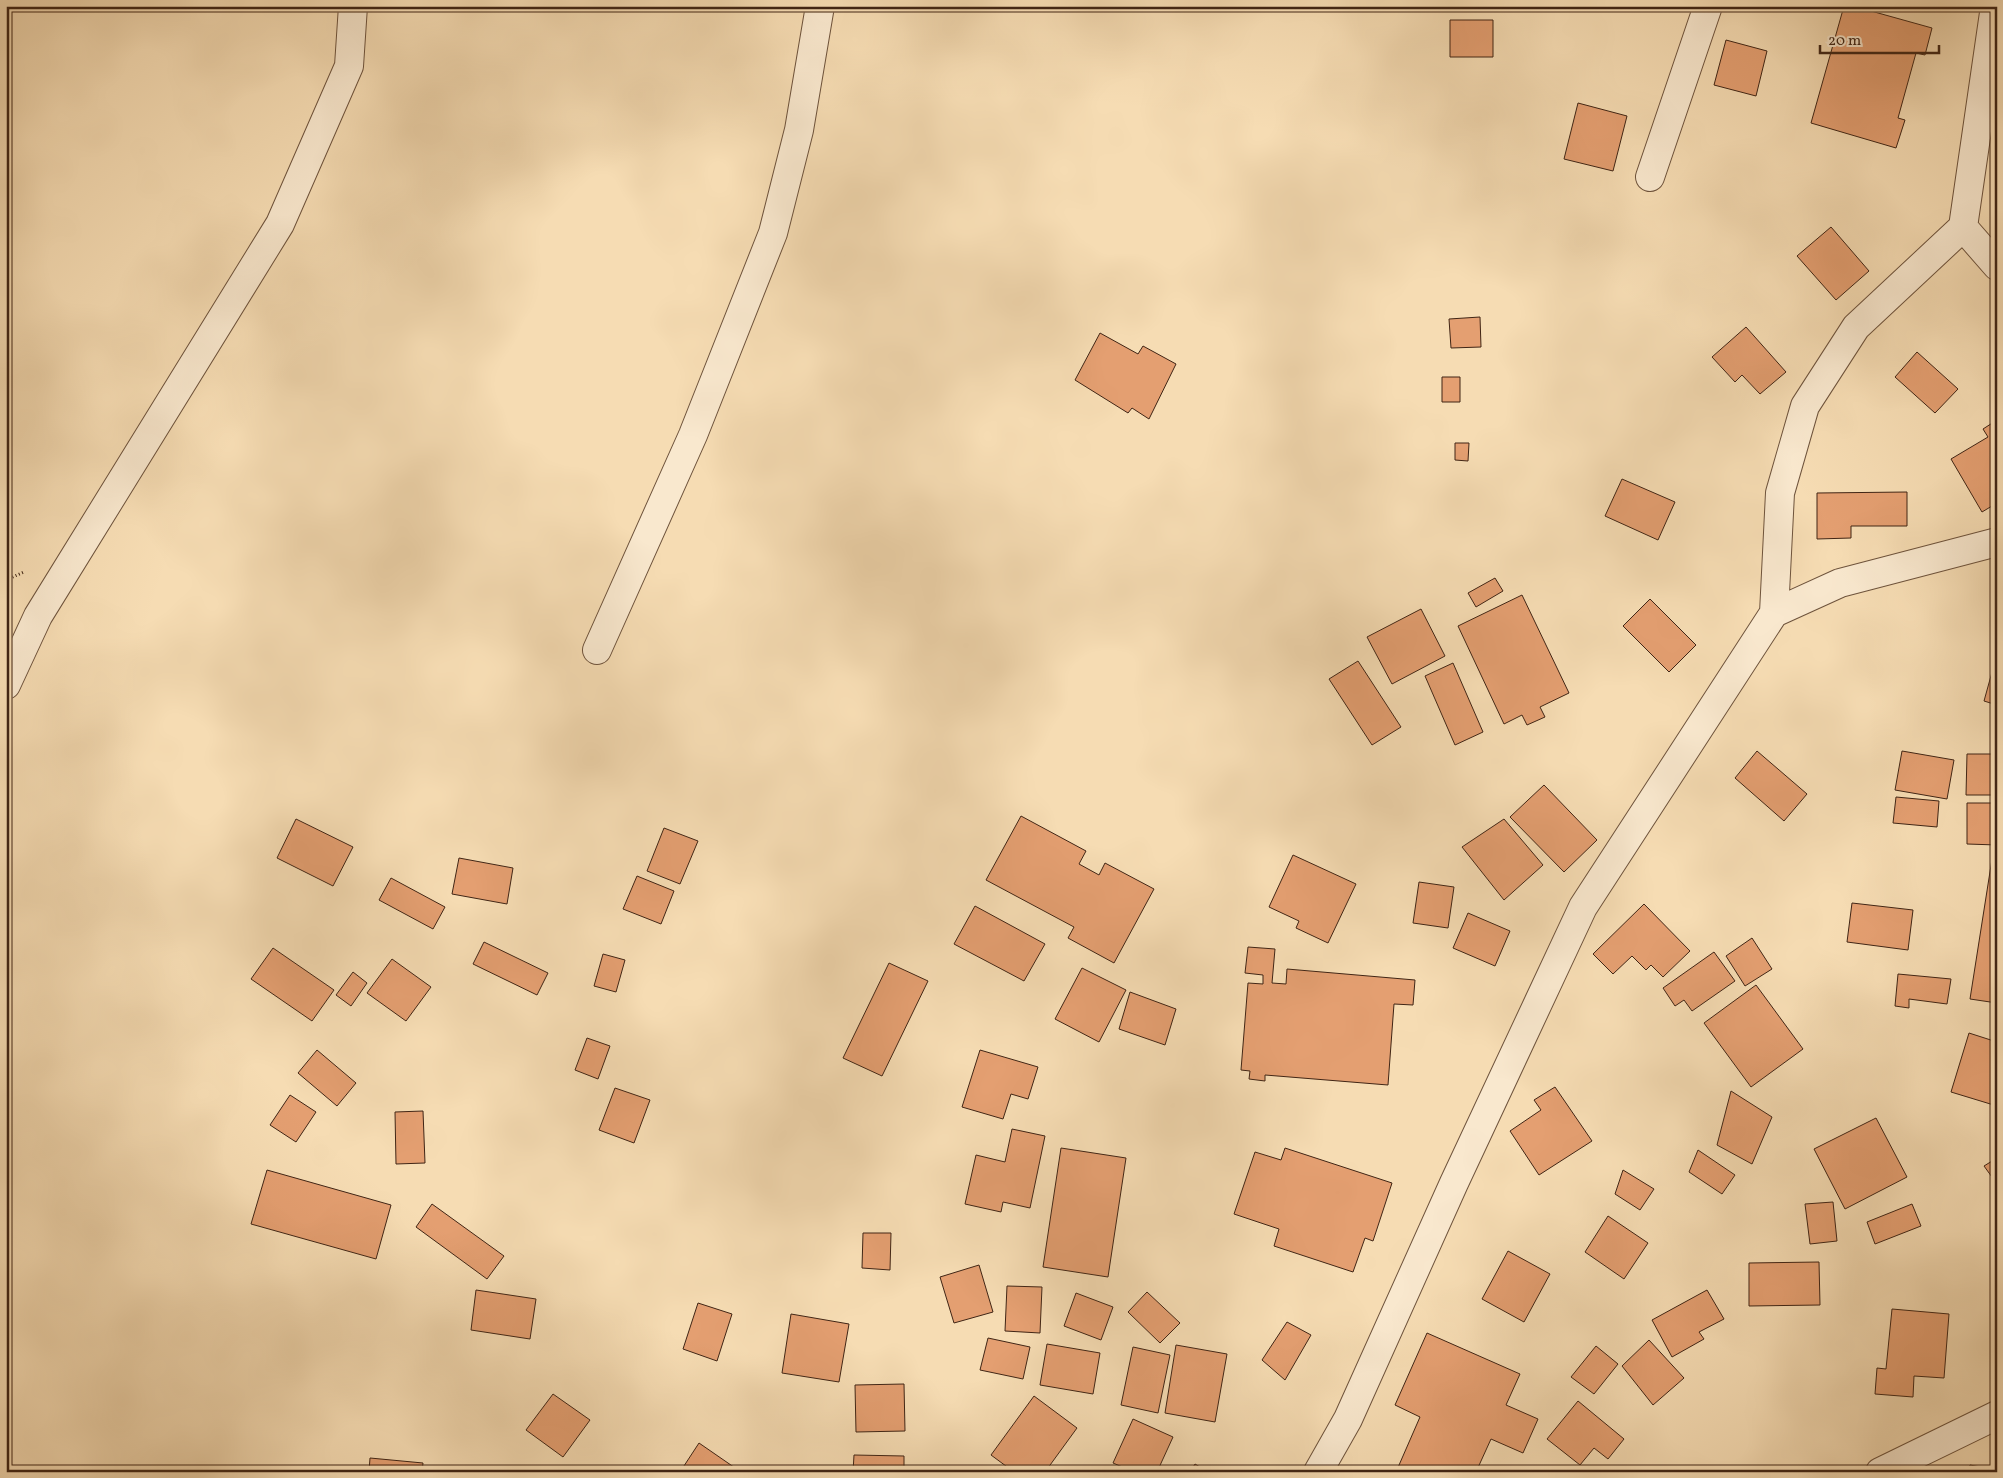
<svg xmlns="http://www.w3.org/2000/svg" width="2003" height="1478" font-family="Vollkorn,serif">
<rect width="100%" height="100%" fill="#f6dcb3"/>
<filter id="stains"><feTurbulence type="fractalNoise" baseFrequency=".004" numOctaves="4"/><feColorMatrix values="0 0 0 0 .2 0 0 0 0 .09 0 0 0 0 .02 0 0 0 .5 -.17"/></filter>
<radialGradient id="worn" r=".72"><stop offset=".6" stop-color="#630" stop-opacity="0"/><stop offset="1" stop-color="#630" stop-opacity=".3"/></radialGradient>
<path fill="#e49f71" stroke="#402515" d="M1844,6h9l79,22 -7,27 -9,-2 -18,65 7,2 -9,28 -85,-25z
M1450,20h43v37h-43z
M1726,40l41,11 -11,45 -42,-11z
M1578,103l49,13 -14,55 -49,-12z
M1831,227l38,44 -33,29 -39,-44z
M1480,317l1,30 -30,1 -2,-29z
M1746,327l40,45 -26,22 -18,-19 -7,7 -23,-25z
M1100,333l38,21 5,-8 33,18 -27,55 -17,-11 -4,5 -53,-33z
M1917,352l41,37 -23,24 -40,-36z
M1442,377h18v25h-18z
M1997,420v83l-15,9 -31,-53 37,-22 -5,-8z
M1455,443h14l-1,18 -13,-1z
M1622,479l53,23 -17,38 -53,-24z
M1907,492v34h-56v12l-34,1v-46z
M1495,578l8,13 -27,16 -8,-14z
M1522,595l47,98 -29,14 5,10 -18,8 -5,-10 -18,9 -46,-98z
M1650,599l46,46 -27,27 -46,-46z
M1421,609l24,47 -53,28 -25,-47z
M1997,654v51l-13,-4z
M1358,661l43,66 -29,18 -43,-66z
M1453,663l30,69 -28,13 -30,-69z
M1757,751l50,43 -23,27 -49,-43z
M1902,751l52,9 -7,39 -52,-9z
M1967,754h30v41h-31z
M1544,785l53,55 -33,32 -54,-55z
M1896,797l43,4 -2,26 -44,-4z
M1967,803h30v42l-30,-1z
M1021,816l65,35 -7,13 20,11 6,-12 49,26 -40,74 -46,-25 6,-11 -88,-47z
M296,819l57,28 -20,39 -56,-28z
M1504,819l39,46 -39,35 -42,-53z
M664,828l34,13 -18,43 -33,-13z
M1293,855l63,29 -28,59 -32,-15 3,-7 -30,-14z
M459,858l54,10 -6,36 -55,-10z
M1992,859h5v144l-27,-4z
M637,876l37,15 -13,33 -38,-15z
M391,878l54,29 -12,22 -54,-29z
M1419,882l35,5 -6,41 -35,-5z
M1852,903l61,7 -5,40 -61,-8z
M1644,904l46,47 -27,26 -12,-12 -5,5 -14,-14 -19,18 -20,-20z
M975,906l70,38 -21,37 -70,-37z
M1468,913l42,18 -15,35 -42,-18z
M1752,938l20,31 -27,17 -19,-30z
M484,942l64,31 -11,22 -64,-31z
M1248,947l27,2 -3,34 14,1 1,-15 128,11 -2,25 -19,-1 -6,81 -123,-10v6l-16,-2 1,-8 -9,-1 7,-87 15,1v-9l-18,-2z
M273,948l61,42 -22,31 -61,-42z
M1714,952l21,29 -43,30 -8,-11 -9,6 -12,-18z
M603,954l22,6 -9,32 -22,-6z
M392,959l39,28 -25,34 -39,-28z
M889,963l39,18 -46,95 -39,-18z
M1082,968l44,22 -27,52 -44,-23z
M353,972l14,11 -16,23 -15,-11z
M1898,974l53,5 -4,25 -38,-5v9l-14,-2z
M1756,985l47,64 -52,38 -47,-64z
M1130,992l46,17 -11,36 -46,-16z
M1969,1033l28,9v64l-46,-14z
M587,1038l23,8 -12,33 -23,-9z
M317,1050l39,33 -19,23 -39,-33z
M980,1050l58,17 -10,32 -17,-5 -8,25 -41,-12z
M1555,1087l37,54 -53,34 -29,-44 31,-21 -7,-10z
M615,1088l35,12 -16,43 -35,-13z
M1731,1091l41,26 -20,47 -35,-19z
M290,1095l26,17 -20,30 -26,-17z
M423,1111l2,52 -29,1 -1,-52z
M1876,1118l31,59 -62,32 -31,-60z
M1012,1129l33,7 -15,72 -27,-6 -2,10 -36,-8 11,-49 29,7z
M1061,1148l65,10 -18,119 -65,-10z
M1285,1148l107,35 -19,58 -8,-3 -12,34 -79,-26 5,-17 -45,-15 21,-62 26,8z
M1698,1150l37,25 -13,19 -33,-22z
M1997,1158v26l-13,-18z
M267,1170l124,35 -15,54 -125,-35z
M1623,1170l31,19 -14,21 -25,-16z
M1833,1202l4,39 -27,3 -5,-40z
M432,1204l72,52 -17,23 -71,-52z
M1912,1204l9,22 -46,18 -8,-22z
M1608,1216l40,27 -24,36 -39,-27z
M863,1233h28l-1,37 -28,-2z
M1508,1251l42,23 -26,48 -42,-23z
M1819,1262l1,43 -71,1v-43z
M979,1265l14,47 -39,11 -14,-46z
M1007,1286l35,1 -2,46 -35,-2z
M476,1290l60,9 -6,40 -59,-9z
M1707,1290l17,29 -25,13 5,7 -32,18 -20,-37z
M1147,1292l33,31 -20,20 -32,-31z
M1076,1293l37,14 -12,33 -37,-14z
M698,1303l34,11 -15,47 -34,-12z
M1892,1309l57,5 -5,64 -30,-2 -1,21 -38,-3 2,-26 9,1z
M791,1314l58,10 -10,58 -57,-9z
M1287,1322l24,13 -26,45 -23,-20z
M1427,1333l93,41 -14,31 32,14 -15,34 -32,-14 -15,33h-80l24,-55 -25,-12z
M988,1338l42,9 -7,32 -43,-9z
M1649,1340l35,38 -31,27 -31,-39z
M1047,1344l53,9 -7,41 -53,-9z
M1176,1345l51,9 -12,68 -50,-9z
M1596,1346l22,18 -24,30 -23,-17z
M1133,1347l37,8 -12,58 -37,-8z
M904,1384l1,47 -49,1 -1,-47z
M553,1394l37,26 -27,37 -37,-27z
M1034,1396l43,32 -32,44h-31l-23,-17z
M1578,1401l46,38 -16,20 -14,-11 -14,17 -33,-26z
M1133,1419l40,18 -16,35h-23l-21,-9z
M699,1443l42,29h-61z
M854,1455l50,1v16h-51z
M370,1458l53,5 -1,9h-53z
M1195,1464l13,8h-18z
M1970,1465l27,5v2h-29z"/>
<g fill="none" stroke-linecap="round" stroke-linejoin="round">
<g stroke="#6e533c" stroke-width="30">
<path id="street" d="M1650,177l58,-171
M1963,227l34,39
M1774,613l6,-120 25,-87 51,-79 107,-100 32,-221
M597,650l96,-215 80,-202 26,-103 21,-124
M6,685l32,-69 242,-392 69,-158 4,-60
M1318,1472l30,-53 106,-236 129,-276 191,-294 66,-30 157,-41
M1880,1472l117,-57"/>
</g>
<path stroke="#402515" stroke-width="3" stroke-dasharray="1 2.5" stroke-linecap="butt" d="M6,580l18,-8"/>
<use href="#street" stroke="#f9e8ce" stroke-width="28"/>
</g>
<rect width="2003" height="1478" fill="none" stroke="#f6dcb3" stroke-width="25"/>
<rect x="8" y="8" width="1988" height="1463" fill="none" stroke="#402515" stroke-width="2.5"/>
<rect x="12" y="12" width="1978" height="1453" fill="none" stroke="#402515"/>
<path d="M1820 45v8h119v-8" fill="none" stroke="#402515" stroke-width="2.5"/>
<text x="1828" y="45" font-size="15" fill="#402515" stroke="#f9e8ce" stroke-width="4" paint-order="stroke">20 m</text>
<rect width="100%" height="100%" filter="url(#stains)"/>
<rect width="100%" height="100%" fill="url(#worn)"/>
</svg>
